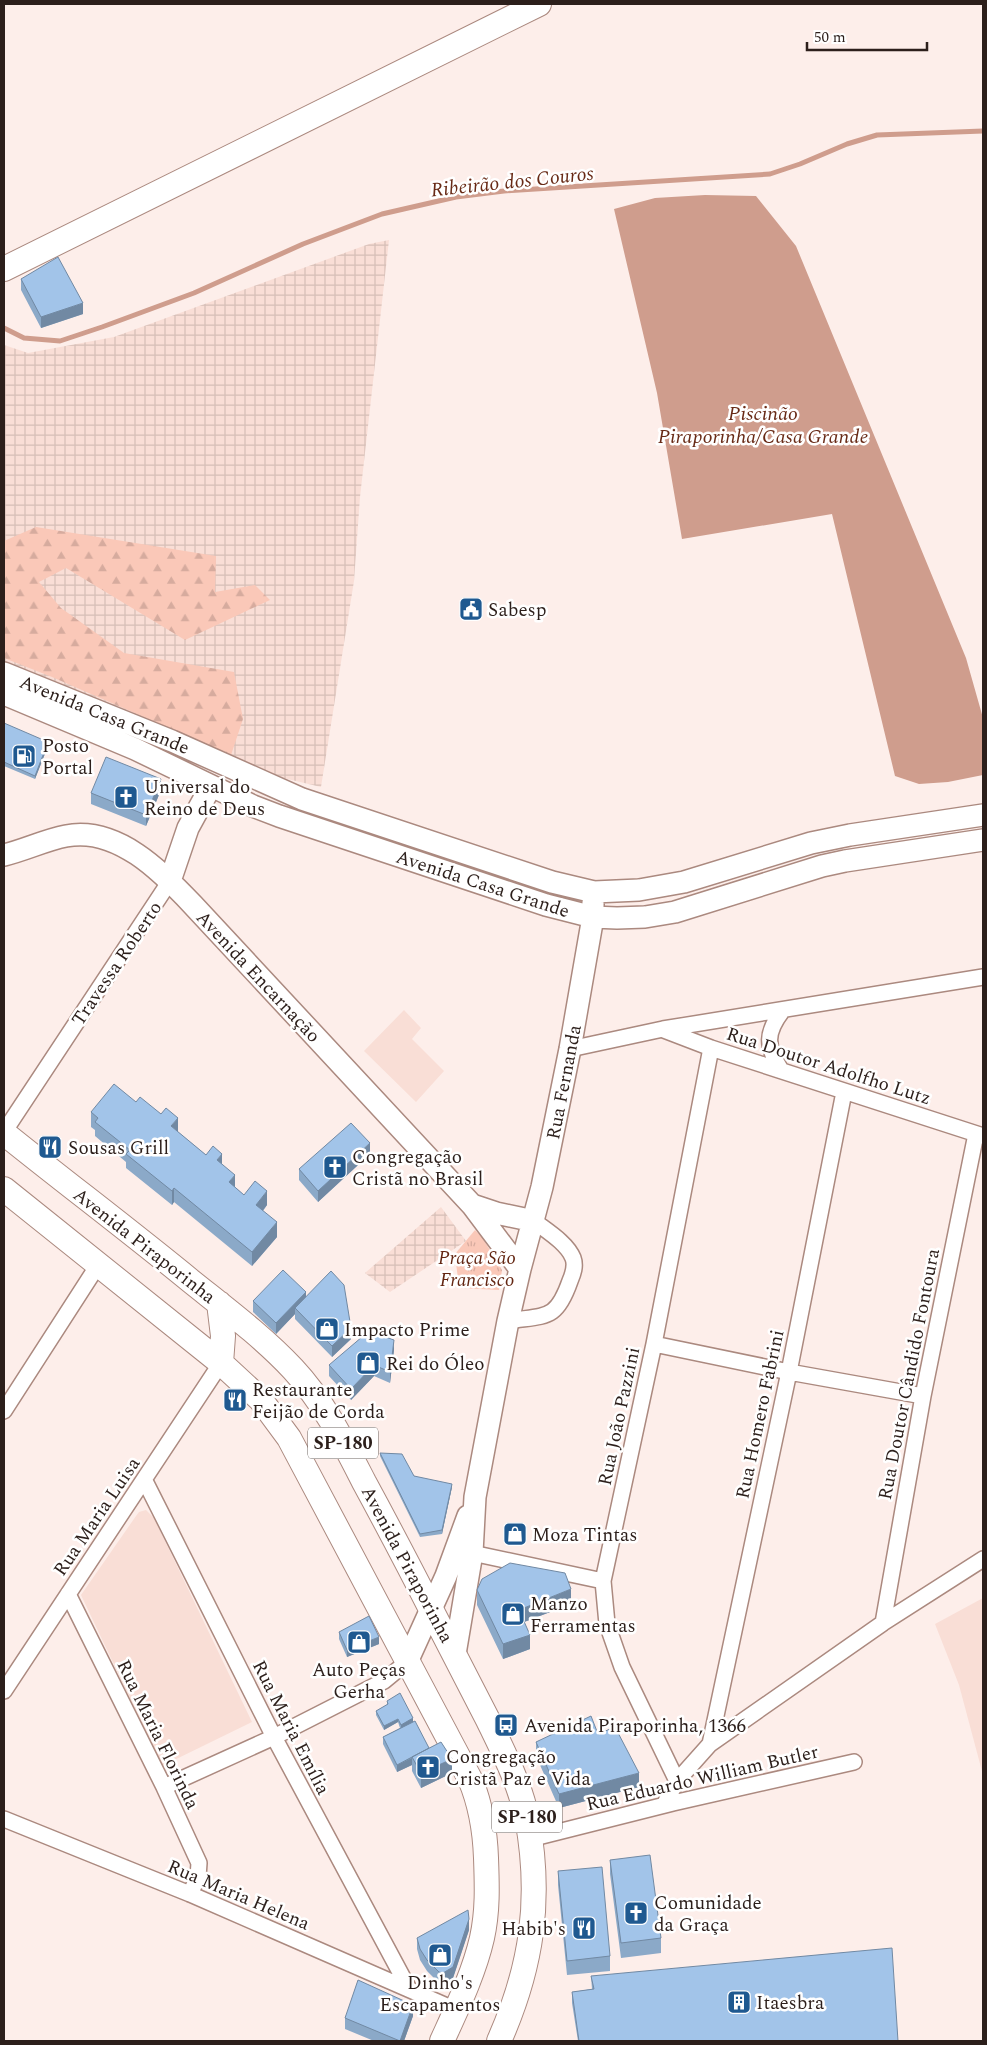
<svg xmlns="http://www.w3.org/2000/svg" width="987" height="2045" font-family="Spectral,serif">
<defs>
<pattern id="industrial-grid" width="8" height="8" patternUnits="userSpaceOnUse" patternTransform="scale(1.25)"><rect width="8" height="8" fill="#f9ded6"/><path d="M0 4h8M4 0v8" fill="none" stroke="#d6beb7"/></pattern>
<pattern id="grass-tufts" width="24" height="20" patternUnits="userSpaceOnUse" patternTransform="scale(1.25)"><rect width="24" height="20" fill="#fac8b8"/><path d="M3 7l-1-3M5 7V3M7 7l1-3M15 17l-1-3M17 17v-4M19 17l1-3" fill="none" stroke="#d6ab9e"/></pattern>
<pattern id="forest-firs" width="22" height="20" patternUnits="userSpaceOnUse" patternTransform="scale(1.25)"><rect width="22" height="20" fill="#fac8b8"/><path d="M5 1l3.5 6h-7zM16 11l3.5 6h-7z" fill="#d6ab9e"/></pattern>
</defs>
<rect width="100%" height="100%" fill="#fdeeea"/>
<path fill="#f9ded6" d="M404,1010l17,18 -9,11 32,32 -28,31 -52,-51z
M146,1510l8,8 98,204 -90,44 -81,-171 55,-79 3,-4z
M983,1598v177l-24,-90 -24,-61z"/>
<path fill="url(#industrial-grid)" d="M389,240l-29,257 -6,84 -33,206 -80,-19 -237,-101v-322l24,8 86,-16 255,-93z
M441,1207l25,34 -76,51 -25,-19z"/>
<path fill="url(#grass-tufts)" d="M475,1230l7,7 20,33 -3,20 -40,-2 -4,-34z"/>
<path fill="url(#forest-firs)" d="M36,527l180,29 -1,36 40,-7 15,15 -85,40 -119,-72 -27,14 22,26 63,45 110,19 9,47 -12,36 -179,-78 -48,-19v-117z"/>
<path fill="#cf9d8d" d="M705,195l51,1 40,50 170,412 17,60v57l-35,7 -29,2 -24,-8 -63,-262 -150,25 -25,-146 -43,-184 41,-11z"/>
<g fill="none" stroke-linecap="round" stroke-linejoin="round">
<path stroke="#cf9d8d" stroke-width="5" d="M4,328l20,10 36,3 42,-14 92,-34 109,-49 79,-30 74,-17 48,-6 266,-17 30,-10 47,-20 30,-9 106,-4"/>
<g stroke="#ab897f" stroke-width="18">
<path id="street" d="M664,1030l47,18 272,88
M570,1049l93,-20 320,-52
M781,1070c-15,-24 -16,-37 2,-60
M4,1132l166,-251
M508,1321c38,-6 48,0 62,-40 3,-7 6,-15 3,-23 -6,-15 -26,-27 -39,-37
M654,1344l135,28 134,24
M4,1411l94,-146
M145,1481l129,256 135,252
M472,1553l131,28
M68,1594l96,193 35,76 -1,14 -8,17
M883,1623l40,-227 53,-262
M4,1691l217,-328
M710,1744l79,-372 55,-280
M677,1781l-55,-114 -15,-43 -4,-43 51,-237 57,-296
M164,1787l110,-50 110,-56 23,-19
M664,1805l13,-24 33,-37 173,-121 100,-64
M4,1819l186,75 266,116
M530,1839l143,-36 181,-41"/>
</g>
<g stroke="#ab897f" stroke-width="24">
<path id="secondary" d="M4,673l168,68 130,58 250,83 42,10 45,-2 45,-8 127,-39 39,-8 133,-20
M4,694l131,55 118,57 26,10 267,89 47,12 24,1 28,-1 30,-5 147,-46 23,-5 138,-21
M4,855c21,-5 41,-15 62,-19 51,-10 96,36 127,69l279,300 48,64
M170,881l18,-53 23,-42
M472,1205l24,8 38,8
M455,1654l17,-101 3,-56 33,-176 12,-52 22,-82 28,-138 23,-132v-15
M407,1662l39,-86 22,-60"/>
</g>
<g stroke="#ab897f" stroke-width="26">
<path id="primary" d="M4,269l535,-265
M4,1133c62,50 126,98 188,149 35,28 71,55 101,87 31,33 51,74 71,113 25,46 49,92 73,139 17,33 34,66 51,99 15,31 32,64 39,98 15,81 5,149 -28,223
M4,1189l217,174 40,37 28,38 181,341c11,26 15,51 16,79 1,27 2,53 -4,80 -8,35 -25,70 -40,103
M219,1303l4,33 -2,27"/>
</g>
<use href="#street" stroke="#fff" stroke-width="15"/>
<use href="#secondary" stroke="#fff" stroke-width="21"/>
<use href="#primary" stroke="#fff" stroke-width="24"/>
</g>
<path fill="#8ba9c8" d="M21,279l62,35 -42,14 -20,-38z
M4,723l44,23 -13,33 -31,-13z
M161,790l-15,36 -55,-22v-11z
M136,1102l42,30 28,23 16,9 13,23 9,8 23,10 -4,6 14,26 -25,29 -78,-64 -2,3 -46,-37v-6l-31,-26v-6l-4,-3v-15z
M370,1154l-52,48 -19,-22v-11z
M306,1297l45,42 -19,18 -37,-38v-5l-19,20 -23,-22v-11z
M394,1350l-4,33 -16,-7 -23,24 -22,-24v-11z
M380,1453l34,23 38,11 -10,47 -22,3 -40,-81z
M477,1590l94,14 -47,18 6,27 -27,10 -26,-54z
M339,1632l40,12 -32,13 -8,-18z
M387,1701l26,20 16,27 23,25 -31,15 -9,-17v-6l-15,7 -14,-28v-7l17,-9 -2,-6 -14,8 -8,-15v-4l11,-6z
M598,1734l41,53 -80,21 -23,-52v-14z
M610,1860l51,78v15l-40,5 -11,-84z
M558,1871l52,85v15l-43,4 -9,-90z
M469,1930l-16,48 -10,6 -4,-1 -12,-12 -7,-11 -3,-11v-11z
M591,1976l307,65h-320l-6,-38v-11l20,-3z
M413,2016l-9,25h-30l-29,-12v-11z"/>
<path fill="#7189a3" d="M83,303v11l-42,14v-11z
M48,742v4l-13,33v-3z
M161,779v11l-15,36v-11z
M178,1118v14l-7,-6z
M370,1143v11l-52,48v-11z
M222,1154v14l-5,-8z
M235,1175v14l-6,-7z
M174,1188v14l-2,3v-14z
M267,1191v14l-11,14v-14z
M277,1222v15l-25,29v-14z
M306,1292v11l-11,5v6l-19,20v-11z
M351,1328v11l-19,18v-11z
M394,1340v10l-4,33v-11z
M374,1365v11l-23,24v-11z
M452,1484v3l-10,47v-4z
M571,1589v15l-52,20v-14z
M530,1635v14l-27,10v-15z
M379,1637v7l-32,13v-7z
M413,1718v4l-12,7v-4z
M398,1719v3l-14,8v-4z
M412,1758v7l-15,7v-7z
M452,1759v14l-31,15v-15z
M639,1773v14l-80,21v-14z
M469,1919v11l-16,48 -10,6v-11z
M413,2005v11l-9,25h-4z"/>
<path fill="#a2c4e9" stroke="#7189a3" d="M58,257l25,46 -42,14 -20,-38z
M4,723l44,19 -13,34 -31,-14z
M106,757l55,22 -15,36 -55,-22z
M114,1084l22,18 4,-5 21,17 5,-6 12,10 -7,8 35,29 7,-9 9,8 -5,6 18,15 -6,7 15,13 11,-14 12,10 -11,14 21,17 -25,30 -78,-64 -2,3 -46,-37 4,-4 -35,-28 3,-4 -7,-6z
M351,1123l19,20 -52,48 -19,-22z
M283,1270l23,22 -30,31 -23,-22z
M331,1271l13,14 7,43 -19,18 -37,-38z
M369,1331l25,9 -4,32 -16,-7 -23,24 -22,-24z
M380,1453l22,1 12,22 38,8 -10,46 -22,4z
M510,1563l55,10 6,16 -52,21 11,25 -27,9 -26,-54 5,-11z
M369,1616l10,21 -32,13 -8,-18z
M400,1693l13,25 -12,7 -3,-6 -14,7 -8,-15 12,-7 -1,-3z
M591,1716l7,18 17,-7 24,46 -80,21 -23,-52z
M415,1721l14,27 -32,17 -14,-28z
M441,1742l11,17 -31,14 -9,-16z
M650,1855l11,83 -40,5 -11,-83z
M602,1867l8,89 -43,5 -9,-90z
M468,1910l1,9 -16,48 -10,6 -4,-1 -12,-12 -7,-11 -3,-11z
M892,1948l6,93h-319l-7,-49 22,-3 -3,-13z
M358,1980l55,25 -13,36 -55,-23z"/>
<defs>
<g id="civic-square" transform="scale(1.25)"><rect x="-9" y="-9" width="18" height="18" rx="4" fill="#1f5990" stroke="#fff"/><path d="M-.6-6.5H3V-4.5H.6V-3L4-1V1h2V6H-6V1h2V-1L-.6-3ZM-1.2 2.5V6h2.4V2.5Z" fill="#fff"/></g>
<g id="fuel-square" transform="scale(1.25)"><rect x="-9" y="-9" width="18" height="18" rx="4" fill="#1f5990" stroke="#fff"/><path d="M-5.5-6h7V0h2V4h1.3V-2.5L3-4.5l.8-.8L6-3V5H2.5V1h-1V6h-7ZM-4.2-4.7v3.2H.2V-4.7Z" fill="#fff"/></g>
<g id="church-square" transform="scale(1.25)"><rect x="-9" y="-9" width="18" height="18" rx="4" fill="#1f5990" stroke="#fff"/><path d="M-1.2-6h2.4v3.5h3.3v2.4h-3.3V6h-2.4V-.1h-3.3v-2.4h3.3Z" fill="#fff"/></g>
<g id="restaurant-square" transform="scale(1.25)"><rect x="-9" y="-9" width="18" height="18" rx="4" fill="#1f5990" stroke="#fff"/><path d="M-5-6h1v4h1v-4h1v4h1v-4h1v5L-1.5 .5V6h-2V.5L-5-1ZM5-6V6H3V1.5H1.5Q1.5-4 5-6Z" fill="#fff"/></g>
<g id="shop-square" transform="scale(1.25)"><rect x="-9" y="-9" width="18" height="18" rx="4" fill="#1f5990" stroke="#fff"/><path d="M-5-2.5h2.3a2.7 3.5 0 0 1 5.4 0H5L5.5 6h-11ZM-1.5-2.5h3a1.5 2.3 0 0 0-3 0Z" fill="#fff"/></g>
<g id="bus-square" transform="scale(1.25)"><rect x="-9" y="-9" width="18" height="18" rx="4" fill="#1f5990" stroke="#fff"/><path d="M-5-6H5V4H4V6H2V4H-2V6H-4V4H-5ZM-3.5-4V0h7V-4ZM-3.5 1.2v1.5H-2V1.2ZM2 1.2v1.5H3.5V1.2Z" fill="#fff"/></g>
<g id="building-square" transform="scale(1.25)"><rect x="-9" y="-9" width="18" height="18" rx="4" fill="#1f5990" stroke="#fff"/><path d="M-4-6H4V6H1V3H-1V6H-4ZM-2.5-4.3h1.7v1.8h-1.7ZM.8-4.3h1.7v1.8H.8ZM-2.5-1h1.7V.8h-1.7ZM.8-1h1.7V.8H.8Z" fill="#fff"/></g>
</defs>
<g fill-rule="evenodd">
<use href="#civic-square" x="471" y="609"/>
<use href="#fuel-square" x="24" y="756"/>
<use href="#church-square" x="126" y="797"/>
<use href="#restaurant-square" x="50" y="1147"/>
<use href="#church-square" x="335" y="1167"/>
<use href="#shop-square" x="327" y="1329"/>
<use href="#shop-square" x="368" y="1363"/>
<use href="#restaurant-square" x="235" y="1400"/>
<use href="#shop-square" x="515" y="1534"/>
<use href="#shop-square" x="513" y="1614"/>
<use href="#shop-square" x="359" y="1642"/>
<use href="#bus-square" x="506" y="1725"/>
<use href="#church-square" x="428" y="1767"/>
<use href="#church-square" x="636" y="1913"/>
<use href="#restaurant-square" x="584" y="1928"/>
<use href="#shop-square" x="440" y="1955"/>
<use href="#building-square" x="739" y="2002"/>
</g>
<g text-anchor="middle" stroke-width="5" stroke-linejoin="round" paint-order="stroke">
<g fill="#fff" stroke="#6b625f" stroke-width="1">
<rect x="308" y="1427.5" width="70" height="31" rx="4"/>
<rect x="492" y="1801.5" width="70" height="31" rx="4"/>
</g>
<g font-size="18" font-weight="bold" fill="#2c1f1b">
<text x="343" y="1449">SP-180</text>
<text x="527" y="1823">SP-180</text>
</g>
<g font-size="19" fill="#2c1f1b" stroke="#fff" text-anchor="start">
<text x="488" y="616">Sabesp</text>
<text x="42" y="752">Posto<tspan x="42" dy="22">Portal</tspan></text>
<text x="144" y="793">Universal do<tspan x="144" dy="22">Reino de Deus</tspan></text>
<text x="68" y="1154">Sousas Grill</text>
<text x="352" y="1163">Congregação<tspan x="352" dy="22">Cristã no Brasil</tspan></text>
<text x="344" y="1336">Impacto Prime</text>
<text x="386" y="1370">Rei do Óleo</text>
<text x="252" y="1396">Restaurante<tspan x="252" dy="22">Feijão de Corda</tspan></text>
<text x="532" y="1541">Moza Tintas</text>
<text x="530" y="1610">Manzo<tspan x="530" dy="22">Ferramentas</tspan></text>
<text x="359" y="1676" text-anchor="middle">Auto Peças<tspan x="359" dy="22">Gerha</tspan></text>
<text x="524" y="1732">Avenida Piraporinha, 1366</text>
<text x="446" y="1763">Congregação<tspan x="446" dy="22">Cristã Paz e Vida</tspan></text>
<text x="654" y="1909">Comunidade<tspan x="654" dy="22">da Graça</tspan></text>
<text x="566" y="1935" text-anchor="end">Habib's</text>
<text x="440" y="1989" text-anchor="middle">Dinho's<tspan x="440" dy="22">Escapamentos</tspan></text>
<text x="756" y="2009">Itaesbra</text>
</g>
<g font-size="19" fill="#2c1f1b" stroke="#fff">
<text transform="translate(105 714) rotate(22)" y="7">Avenida Casa Grande</text>
<text transform="translate(483 883) rotate(18)" y="7">Avenida Casa Grande</text>
<text transform="translate(116 963) rotate(-56)" y="7">Travessa Roberto</text>
<text transform="translate(259 976) rotate(47)" y="7">Avenida Encarnação</text>
<text transform="translate(829 1065) rotate(18)" y="7">Rua Doutor Adolfho Lutz</text>
<text transform="translate(563 1082) rotate(-79)" y="7">Rua Fernanda</text>
<text transform="translate(145 1245) rotate(38)" y="7">Avenida Piraporinha</text>
<text transform="translate(908 1374) rotate(-79)" y="7">Rua Doutor Cândido Fontoura</text>
<text transform="translate(759 1414) rotate(-78)" y="7">Rua Homero Fabrini</text>
<text transform="translate(618 1416) rotate(-78)" y="7">Rua João Pazzini</text>
<text transform="translate(96 1516) rotate(-56)" y="7">Rua Maria Luisa</text>
<text transform="translate(408 1564) rotate(62)" y="7">Avenida Piraporinha</text>
<text transform="translate(292 1727) rotate(63)" y="7">Rua Maria Emília</text>
<text transform="translate(159 1734) rotate(64)" y="7">Rua Maria Florinda</text>
<text transform="translate(702 1777) rotate(-13)" y="7">Rua Eduardo William Butler</text>
<text transform="translate(239 1894) rotate(23)" y="7">Rua Maria Helena</text>
</g>
<g font-size="19" font-style="italic" fill="#632612" stroke="#fff">
<text x="477" y="1264">Praça São<tspan x="477" dy="22">Francisco</tspan></text>
</g>
<g font-size="20" font-style="italic" fill="#682a16" stroke="#fff">
<text transform="translate(512 181) rotate(-6)" y="7">Ribeirão dos Couros</text>
<text x="763" y="420">Piscinão<tspan x="763" dy="23">Piraporinha/Casa Grande</tspan></text>
</g>
</g>
<rect width="987" height="2045" fill="none" stroke="#2c1f1b" stroke-width="10"/>
<path d="M807 42v8h120v-8" fill="none" stroke="#2c1f1b" stroke-width="2.5"/>
<text x="814" y="42" font-size="15" fill="#2c1f1b" stroke="#ffffff" stroke-width="4" paint-order="stroke">50 m</text>
</svg>
